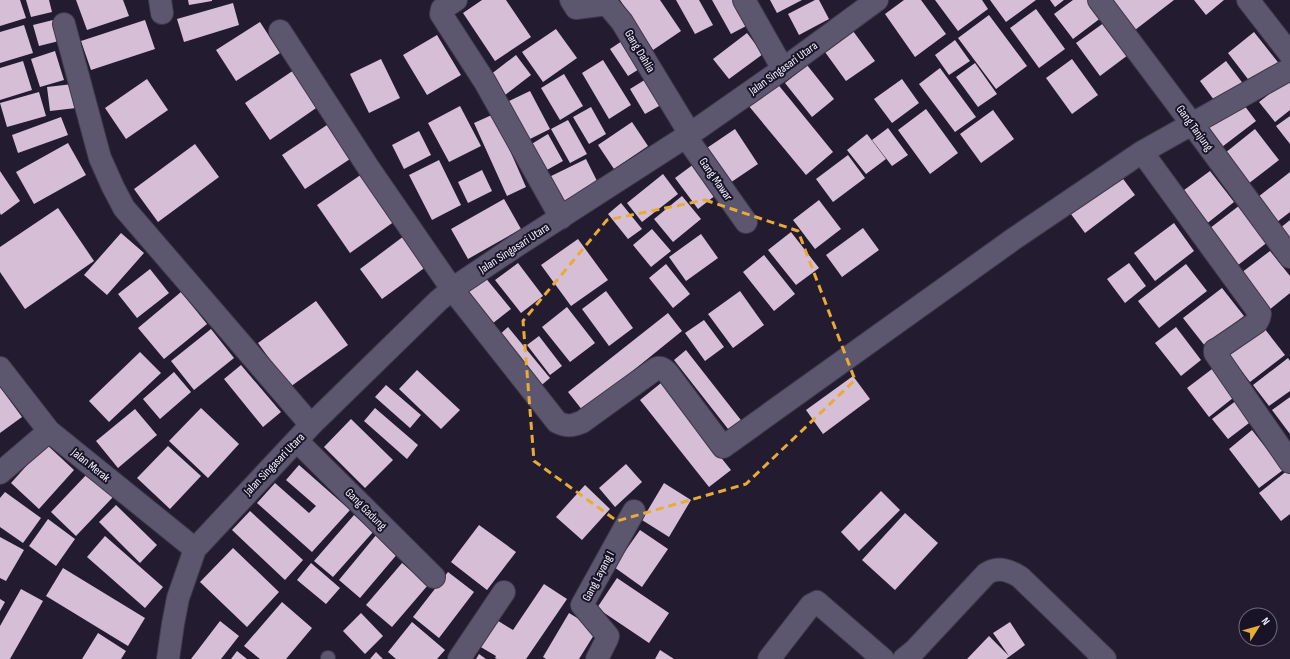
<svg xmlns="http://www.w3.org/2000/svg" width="1290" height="659" font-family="'Sofia Sans Condensed',sans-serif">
<rect width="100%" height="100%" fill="#231c31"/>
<path fill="#d6bfd6" d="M0,0h20l6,18 -26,8z
M26,0h23l3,12 -21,5z
M76,0h47l6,16 -42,14z
M188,0h24v1l-23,4z
M482,0h24l25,37 -36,24 -32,-48z
M620,0h40l21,31 -28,19z
M676,0h23l14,25 -18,9z
M712,0h22l14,25 -17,9z
M770,0h32l-25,13z
M815,0h4l10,19 -30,16 -11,-21z
M904,0h17l25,34 -31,23 -30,-43z
M935,0h47l6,9 -30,22z
M990,0h46l-30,22z
M1050,0h14l-9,7z
M1073,0h16l13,17 -29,22 -19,-25z
M1111,0h63l-39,30z
M1194,0h30l-18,15z
M233,3l6,22 -55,17 -7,-23z
M1036,9l29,40 -26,19 -29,-40z
M989,15l38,51 -31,23 -38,-51z
M57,19l6,21 -24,6 -6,-21z
M145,20l10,29 -64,21 -10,-29z
M260,22l20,31 -44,28 -20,-31z
M1105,22l23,33 -28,21 -24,-33z
M24,25l9,28 -33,10v-31z
M556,29l21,29 -34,24 -21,-30z
M853,31l22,30 -29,20 -21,-29z
M1254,32l27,34 -27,21 -26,-34z
M747,33l16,21 -34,25 -16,-20z
M437,35l24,40 -34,20 -24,-40z
M625,39l19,27 -16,10 -18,-27z
M955,40l15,21 -21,14 -14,-20z
M55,51l9,29 -24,7 -9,-28z
M516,55l15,20 -26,20 -15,-20z
M381,59l19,39 -31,15 -19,-39z
M1072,59l26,36 -26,19 -26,-36z
M603,60l28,45 -22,14 -27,-46z
M23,61l9,29 -32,10v-32z
M1226,61l18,24 -27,19 -17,-23z
M975,63l22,31 -19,13 -22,-30z
M807,65l27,34 -22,18 -27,-34z
M940,68l36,49 -21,15 -36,-48z
M294,70l25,36 -49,34 -25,-37z
M564,74l19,32 -23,14 -19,-32z
M651,76l15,26 -21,12 -15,-25z
M147,79l21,31 -42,29 -21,-31z
M902,79l17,24 -27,20 -18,-24z
M1289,79l1,2v29l-15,12 -16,-20z
M776,82l57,70 -27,23 -58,-70z
M73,84l3,24 -26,3 -3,-24z
M530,91l20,38 -22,11 -21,-38z
M39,92l7,24 -39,11 -7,-24z
M1241,101l15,20 -38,29 -15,-20z
M460,106l21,40 -32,16 -21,-39z
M591,107l15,27 -17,10 -16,-27z
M926,109l32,44 -28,21 -32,-44z
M993,110l21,29 -33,24 -21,-29z
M494,114l32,73 -19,9 -33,-73z
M1290,116v28l-14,-18z
M61,117l7,18 -50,18 -6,-18z
M568,120l19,34 -17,9 -19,-34z
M632,122l16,24 -34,23 -16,-24z
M330,123l23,34 -48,32 -23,-34z
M888,128l20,27 -16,11 -20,-26z
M735,129l23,35 -34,23 -23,-35z
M1255,129l24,31 -35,27 -24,-30z
M419,131l12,24 -27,14 -12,-24z
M548,134l15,27 -18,10 -15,-26z
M867,134l19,25 -20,15 -19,-24z
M68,143l18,32 -52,29 -18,-32z
M195,144l24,33 -61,45 -24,-33z
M848,155l17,23 -32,24 -17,-23z
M586,159l12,24 -40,21 -13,-25z
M439,160l22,45 -29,15 -23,-45z
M698,161l23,30 -23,18 -23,-31z
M482,170l10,21 -24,12 -10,-21z
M0,171l20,30 -19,14 -1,-2z
M1210,171l24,31 -29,23 -25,-32z
M1118,172l17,23 -50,38 -17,-23z
M1290,172v40l-13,10 -19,-25z
M362,174l33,47 -45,32 -33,-48z
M663,174l15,20 -36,28 -15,-19z
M682,196l19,23 -28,23 -19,-23z
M504,199l17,30 -53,30 -17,-30z
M819,200l22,29 -26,20 -22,-29z
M621,203l21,26 -14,10 -20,-25z
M1240,205l29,36 -36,28 -28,-37z
M58,208l36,53 -69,48 -25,-37v-25z
M1290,220v23l-11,-14z
M1174,223l20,28 -39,30 -21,-28z
M863,228l16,22 -37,27 -16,-22z
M652,229l19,22 -20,16 -18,-22z
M791,232l28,36 -23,17 -28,-35z
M121,233l23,20 -37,42 -23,-20z
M701,234l17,24 -32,23 -17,-24z
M404,236l23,30 -45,33 -22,-30z
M578,239l30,41 -37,26 -30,-41z
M1270,251l20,25v17l-21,17 -28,-37z
M764,255l31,39 -21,17 -31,-39z
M518,263l25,33 -22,17 -26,-33z
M1129,263l17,23 -21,17 -18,-24z
M666,264l24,30 -17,14 -24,-30z
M1186,264l21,27 -48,37 -21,-27z
M150,269l19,24 -32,25 -19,-24z
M484,276l27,33 -23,18 -26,-34z
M1222,288l22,28 -39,30 -22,-28z
M606,291l27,37 -24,18 -27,-37z
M740,291l24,34 -31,23 -25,-34z
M181,292l26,32 -43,35 -26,-31z
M316,301l32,44 -58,42 -32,-44z
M567,307l28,36 -25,19 -28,-35z
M668,313l14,18 -99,80 -15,-19z
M704,320l20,27 -19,14 -20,-28z
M1261,324l24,31 -35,27 -24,-31z
M508,327l42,51 -12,10 -42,-50z
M1176,327l25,33 -20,16 -26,-33z
M211,329l23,29 -40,32 -23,-29z
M539,336l23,30 -12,9 -23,-30z
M686,350l58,74 -12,10 -58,-74z
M140,352l21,21 -52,49 -20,-21z
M1288,358l2,3v30l-21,15 -16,-21z
M241,365l40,47 -18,15 -39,-48z
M1216,366l22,28 -29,23 -22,-29z
M417,370l43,40 -19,19 -42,-40z
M174,372l17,20 -31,27 -17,-20z
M853,376l17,23 -47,35 -17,-24z
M661,383l70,87 -22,17 -69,-87z
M386,385l35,30 -11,13 -35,-31z
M0,387l22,30 -22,16z
M1290,397v37l-18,-24z
M1237,400l16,20 -25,19 -16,-20z
M201,408l38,36 -31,34 -39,-37z
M375,408l43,37 -11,14 -43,-38z
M135,409l22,26 -39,33 -22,-27z
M351,419l42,41 -28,28 -41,-41z
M1252,430l31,40 -24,18 -30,-39z
M46,444l28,26 -35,39 -28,-26z
M168,446l33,30 -31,33 -33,-31z
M626,464l16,18 -27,25 -16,-19z
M299,465l51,45 -38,42 -55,-49 18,-20 34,30 7,-7 -30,-26z
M1288,470l2,3v41l-9,7 -22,-28z
M88,473l25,24 -37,39 -25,-24z
M664,483l27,17 -22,37 -27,-17z
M585,485l25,24 -28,31 -26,-23z
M881,491l19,19 -41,41 -18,-19z
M5,492l36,26 -18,25 -23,-16v-29z
M116,505l41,40 -17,18 -41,-41z
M250,511l53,49 -18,20 -53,-50z
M905,513l33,30 -43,47 -33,-30z
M354,515l19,17 -40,45 -19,-16z
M48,519l27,20 -19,27 -27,-20z
M479,525l37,27 -29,38 -36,-28z
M640,530l28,19 -26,38 -28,-20z
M377,534l22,18 -39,46 -21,-18z
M105,536l58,51 -18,21 -58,-51z
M0,537l24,13 -18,31 -6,-3z
M233,548l46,44 -32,35 -47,-45z
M311,563l29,25 -14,16 -29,-24z
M402,563l26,22 -36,42 -26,-22z
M63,568l82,50 -17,28 -82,-50z
M448,572l26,20 -35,46 -26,-21z
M617,578l52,35 -20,30 -52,-35z
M544,584l23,15 -41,60h-29l-2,-1 1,-2 -17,-10 16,-27 18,11z
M21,589l22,12 -33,58h-10v-33z
M0,599l5,3 -5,9z
M282,602l30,26 -26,31h-26l-16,-13z
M361,613l22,23 -18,18 -22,-23z
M569,613l28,17 -18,29h-33l-3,-2z
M220,621l19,15 -18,23h-30z
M412,622l33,28 -8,9h-41l-8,-7z
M1010,622l15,23 -19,14h-39l22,-23 20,20 -16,-23z
M98,633l28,18 -5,8h-39z
M660,650l14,9h-19z
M237,651l10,8h-16z
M376,652l7,7h-13z
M479,654l7,5h-10z"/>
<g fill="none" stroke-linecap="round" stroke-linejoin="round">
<g stroke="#3f394c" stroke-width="16">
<path id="lane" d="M328,659v-1"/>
</g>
<g stroke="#3f394c" stroke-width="24">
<path id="street" d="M160,0l2,13
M456,0l-14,9 -1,5 44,68 76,136
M571,0l5,8 31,-4 15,18 68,112
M744,0l39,69
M1099,0l93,124 98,133
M1248,0l42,54
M64,24l36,134 13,29 11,21 187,217
M280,31l88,136 84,122 105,133c10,5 15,4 25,0l72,-52c5,-4 8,-2 13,2l56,75 292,-209 127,-86 148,-83
M686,137l60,85
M1142,152l118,162 -1,4 -2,4 -38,26 -4,2v3l75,109
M0,368l49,63 146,118
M297,441l137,136
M0,473l49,-42
M168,659l5,-35 5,-26 17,-49 116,-124 127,-124 14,-12 64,-43 174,-112 93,-65 94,-69
M459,659l45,-67
M597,659l10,-20 1,-3 -26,-31 52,-94
M769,659l42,-54 6,-3 66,57
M904,659l11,-9 71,-76c11,-8 23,-4 34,3l85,82"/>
</g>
<use href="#lane" stroke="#5d566f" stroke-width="14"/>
<use href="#street" stroke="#5d566f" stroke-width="22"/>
</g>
<path fill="none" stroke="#e8ab37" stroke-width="3" stroke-dasharray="8 5" stroke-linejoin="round" d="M705,200l93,31 57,149 -109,104 -129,37 -83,-60 -11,-140 84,-101z"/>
<g text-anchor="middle" stroke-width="4" stroke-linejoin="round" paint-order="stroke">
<g font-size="12" fill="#f3f0ff" stroke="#191327">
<text transform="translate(640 51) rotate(59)" y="4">Gang Dahlia</text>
<text transform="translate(783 68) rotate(-36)" y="4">Jalan Singasari Utara</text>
<text transform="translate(1195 128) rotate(54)" y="4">Gang Tanjung</text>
<text transform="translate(716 179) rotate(55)" y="4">Gang Mawar</text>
<text transform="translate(514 248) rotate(-33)" y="4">Jalan Singasari Utara</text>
<text transform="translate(274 464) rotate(-46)" y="4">Jalan Singasari Utara</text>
<text transform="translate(91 465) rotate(39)" y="4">Jalan Merak</text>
<text transform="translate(366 509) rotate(45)" y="4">Gang Gadung</text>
<text transform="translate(598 576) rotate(-62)" y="4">Gang Layang I</text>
</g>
</g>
<g transform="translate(1258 627) rotate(53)"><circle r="19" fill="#191327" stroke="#706b7d"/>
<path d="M0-3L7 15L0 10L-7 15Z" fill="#e8ab37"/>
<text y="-6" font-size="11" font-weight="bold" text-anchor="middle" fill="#f3f0ff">N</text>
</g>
</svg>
